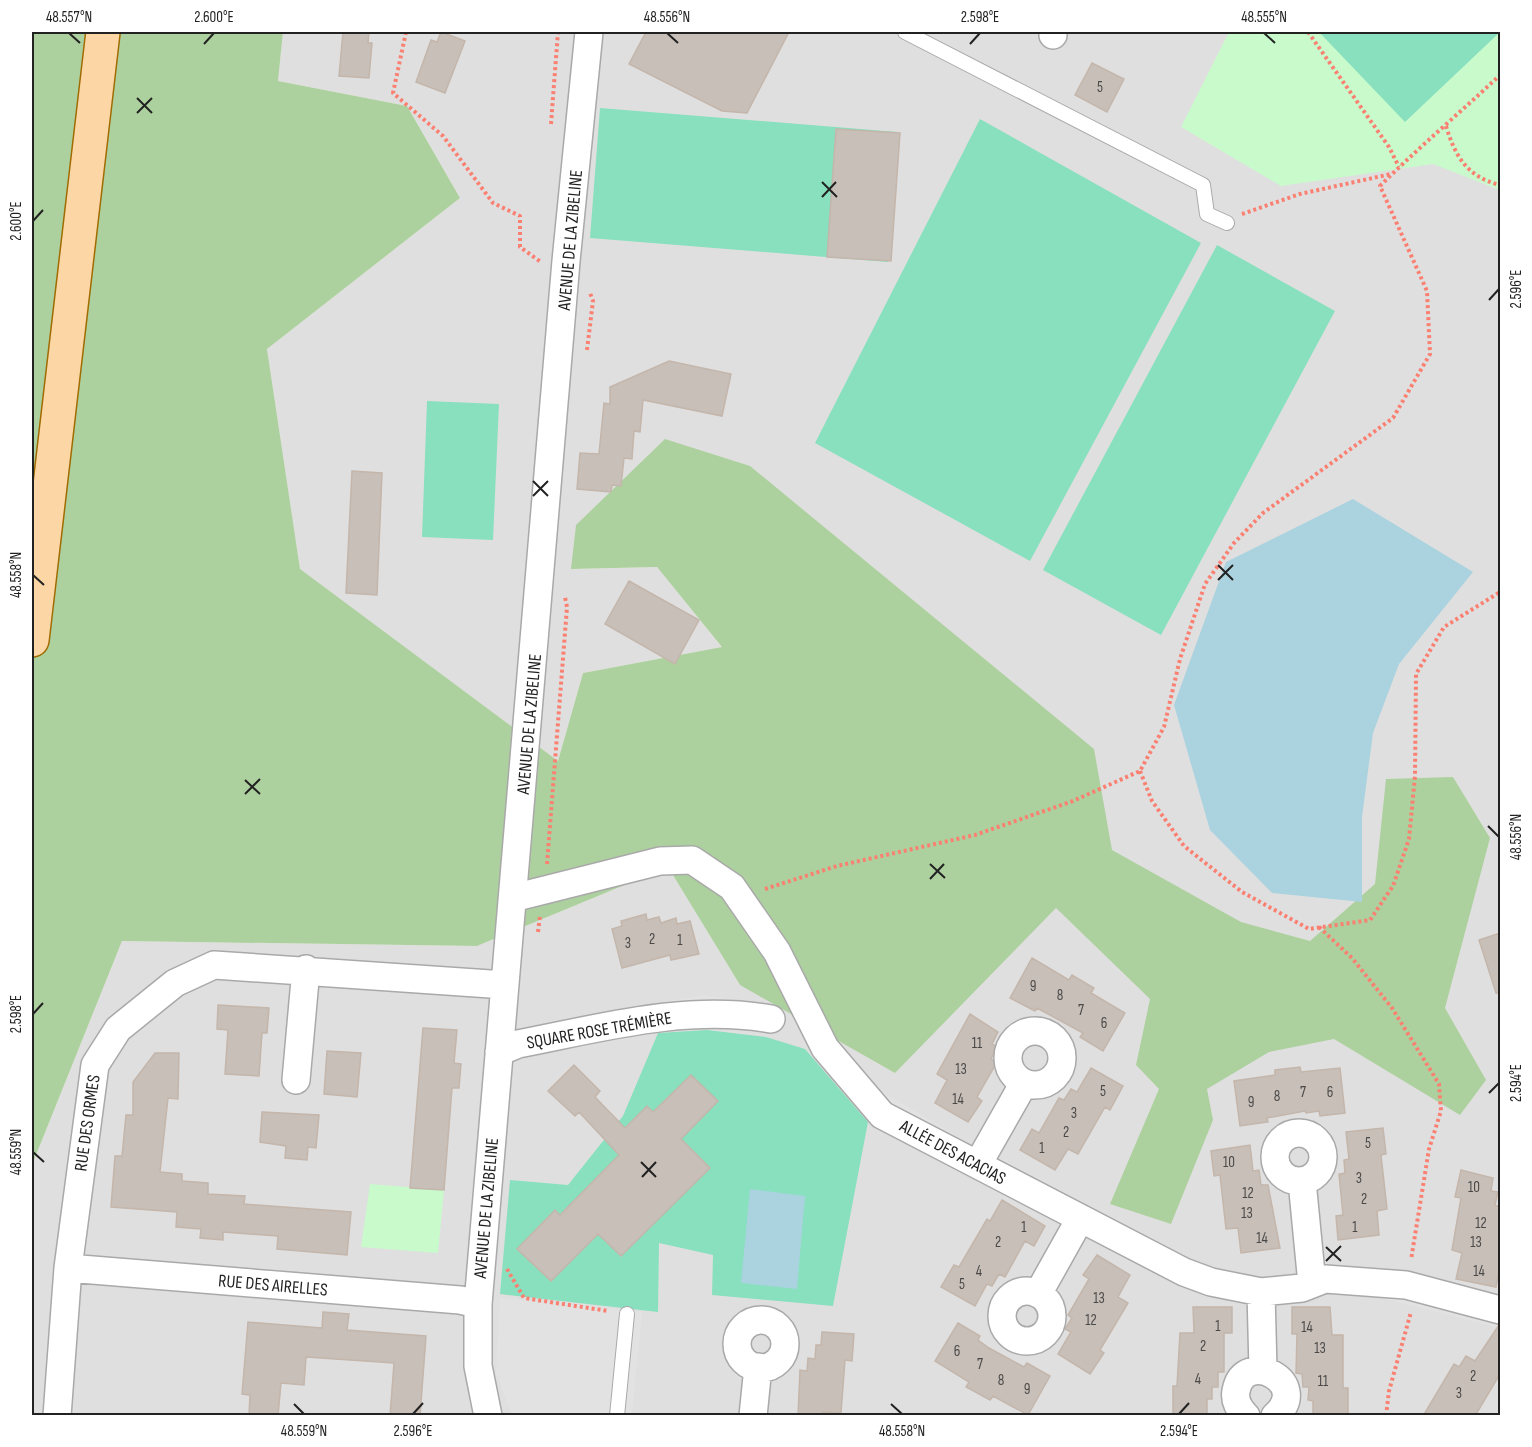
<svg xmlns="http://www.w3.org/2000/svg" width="1532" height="1447" font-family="'Sofia Sans Condensed',sans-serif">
<rect width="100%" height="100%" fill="#f2efe9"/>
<path fill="#e0dfdf" d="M283,32h1217v1383h-1468v-250l90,-224 355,5 191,-79 72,118 10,-519 -178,103 85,-2 65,80 -139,26 -25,88 -258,-191 -33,-221 193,-151 -53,-92 -129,-25z"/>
<path fill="#add19e" d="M32,32h251l-5,49 129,25 53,92 -193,151 33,220 258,192 25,-88 139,-26 -65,-80 -86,2 5,-44 89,-86 85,27 344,283 18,101 129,72 69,19 65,-57 11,-105 67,-2 37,61 -45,170 41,72 -26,35 -126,-76 -65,13 -62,37 6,31 -42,104 -61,-20 49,-115 -23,-24 14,-66 -94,-91 -161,165 -155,-88 -72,-118 -191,79 -355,-5 -90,224z"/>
<path fill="#c8facc" d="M1229,32h271v158l-67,-26 -152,22 -100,-59z
M370,1184l74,6 -6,63 -77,-6z"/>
<path fill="#88e0be" d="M1319,32h181l-95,90z
M600,108l297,24 -9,130 -298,-24z
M980,119l221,124 -171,318 -215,-118z
M1217,245l118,66 -174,324 -118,-65z
M427,401l72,3 -6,136 -71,-3z
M707,1030l59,7 39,12 63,73 -35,184 -121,-11 1,-40 -54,-12 -1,69 -158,-18 10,-114 58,5 55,-69 35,-83z"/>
<path fill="#e2e2e2" d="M704,995l55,9 -211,30 -3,-12z
M874,1087l93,55 -3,9 -95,-56z
M1000,1158l187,98 -5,10 -187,-98z
M1322,1288l57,2 121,29v9l-123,-31 -54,-2z
M500,1298l142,14 -10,103h-120l-16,-42z"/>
<path fill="#aad3df" d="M1353,499l120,73 -74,92 -26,69 -11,84v85l-90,-9 -62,-63 -36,-125 52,-143z
M750,1189l55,7 -8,93 -56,-6z"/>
<path fill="#c7bfb8" stroke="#c4b6ab" stroke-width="1.5" d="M343,32h26l-1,11h4l-3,35 -30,-2z
M441,32l24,9 -20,52 -29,-11 15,-42 6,2z
M646,32h143l-42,81 -25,-2 -93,-47z
M1092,63l32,16 -17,33 -32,-17z
M836,129l64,4 -9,128 -64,-4z
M669,361l62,13 -9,42 -79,-16 -3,32 -6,-1 -2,28 -8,-1 -3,28 -9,-1 -1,7 -34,-3 3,-36 19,1 5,-51 6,1v-17z
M352,471l30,2 -5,122 -31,-2z
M629,581l70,39 -24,44 -70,-40z
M646,914l1,6 12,-3 2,6 15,-5 1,6 13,-3 9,33 -28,6 -1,-5 -48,13 -10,-39 10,-3 -1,-5z
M1500,933v60h-4l-17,-53z
M1032,958l37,22 3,-5 22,13 -3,5 34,20 -22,38 -23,-14 3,-4 -46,-25 -2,3 -25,-13z
M218,1005l51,3 -2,25h-5l-3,43 -34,-2 3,-44 -11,-1z
M970,1014l28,18 -6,12 5,3 -6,12 6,3 -20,35 5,4 -14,21 -33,-19 12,-23 -10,-6z
M423,1028l34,2 -3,33 7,1 -2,24h-7l-8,102 -34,-2z
M327,1051l34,2 -4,44 -33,-3z
M155,1053h24l-1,46 -10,-1 -8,74 22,2v7l26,2v11l37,2 -1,8 107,8 -4,43 -70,-6 1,-13 -55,-4v8l-23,-2 1,-9 -25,-2 1,-15 -66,-5 4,-51h7l4,-41h7v-33z
M574,1065l26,26 -5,6 30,31 22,-22 6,6 38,-37 27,26 -37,38 29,29 -89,88 -23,-22 -47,47 -34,-32 38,-39 5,5 59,-60 -40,-43 -4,4 -27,-25z
M1300,1067l1,5 39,-4 5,45 -25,3 -1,-5 -13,2 -1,-2 -38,7 1,4 -28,4 -6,-45 41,-6v-5z
M1091,1068l32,18 -13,24 -5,-3 -27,47 -10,-5 -13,21 -35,-20 12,-21 7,4 20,-35 5,2 7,-11 6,3z
M262,1112l57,3 -3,33 -8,-1 -1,13 -22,-2 1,-12 -26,-4z
M1383,1128l3,26 -5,1 6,54 -10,2 2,24 -41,5 -2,-24 7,-1 -4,-41 6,-1 -1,-13 5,-1 -3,-27z
M1250,1145l3,26 6,-1 2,15h7l12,63 -39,5 -3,-25 -12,1 -6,-54 -6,1 -3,-25z
M1461,1170l32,8 -2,13 7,1 -3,13 5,2v59l-4,21 -40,-8 6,-26 -10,-3 9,-52 -6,-1z
M1002,1200l43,26 -11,20 -9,-5 -20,36 -6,-3 -7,12 -5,-2 -12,22 -34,-19 13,-22 5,2 28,-48 3,2z
M1097,1255l33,20 -12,22 10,6 -28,47 4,3 -14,21 -32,-20 13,-22 -6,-3 7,-11 -4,-3 21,-36 -6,-4z
M1193,1307h39v26h-8v39h-6v15h-6v12h-5v16h-34v-29h4l3,-53h14z
M1292,1307h38l2,28h11v53h5v27h-35v-14l-5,-1 1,-13h-6l-1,-13 -6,-1 1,-39h-5z
M323,1312l26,2 -2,16 79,6 -6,80h-30l4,-53 -88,-6 -2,28 -23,-2 -3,33h-29l1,-21 -8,-1 6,-72 74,6z
M958,1323l22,13 -2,4 11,8 35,19 3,-4 23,13 -22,39 -35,-19 -3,4 -24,-13 3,-5 -34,-21z
M1499,1325l1,49 -25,42h-52l31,-52 5,3 7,-11 9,5z
M822,1332l32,2 -2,27 -7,-1 -4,53 -19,-1v4h-24l2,-46 7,1 1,-13 7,1 1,-14h5z"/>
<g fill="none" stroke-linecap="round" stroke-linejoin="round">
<g stroke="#a9a9a9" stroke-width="16">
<path id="lane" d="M905,32l298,153 4,29 20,9
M617,1416l10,-102"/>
</g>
<g stroke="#a9a9a9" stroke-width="30">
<path id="street" d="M1053,35v-3
M513,898l147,-37 32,-1 40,27 45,65 48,96 57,67 302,157 27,10 50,10 41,-4 23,-9 81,6 94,25
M1008 1058a27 27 0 1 1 54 0a27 27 0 1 1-54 0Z
M499,1052l19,-8c83,-16 168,-40 253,-25
M296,1080l10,-111
M1275 1157a24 24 0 1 1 48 0a24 24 0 1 1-48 0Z
M978,1164l46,-81
M1302,1181l10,103
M68,1268l392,32 18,4
M1002 1316a25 25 0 1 1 50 0a25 25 0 1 1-50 0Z
M1261,1292l2,78
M1038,1294l42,-75
M737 1344a24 24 0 1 1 48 0a24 24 0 1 1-48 0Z
M57,1416l11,-148 27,-203 23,-36 57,-46 39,-18 291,20
M488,1416l-10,-50v-62l88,-1043 23,-229
M753,1416l5,-49
M1246,1416c-7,-7 -12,-15 -10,-25 8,-44 77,-8 39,25"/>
</g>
<g stroke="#a06b00" stroke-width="36">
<path id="primary" d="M32,640l71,-608"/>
</g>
<path stroke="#fa8072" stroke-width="4" stroke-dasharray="3 3" stroke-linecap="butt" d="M406,32l-13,61 50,43 50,67 27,13v31l21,15
M1308,32l81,115 10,20
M551,124l7,-92
M1446,126c9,30 21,51 54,59
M1242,214l58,-20 91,-20
M587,350l6,-49 -3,-8
M1140,771l12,30 32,45 58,46 67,37 61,-9 23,-34 16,-47 6,-63 1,-102 28,-47 56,-35
M547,864l20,-257 -2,-10
M765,889l72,-23 138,-31 98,-34 67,-30 24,-44 16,-68 25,-75 29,-41 29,-30 130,-95 37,-64 -3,-63 -47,-105c39,-39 81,-74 120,-111
M1319,927l33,31 40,50 47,76 2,27 -12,38 -18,111
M538,932l2,-16
M507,1269l17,29 84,13
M1386,1416l3,-25 22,-79"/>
<use href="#lane" stroke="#fff" stroke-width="14"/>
<use href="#street" stroke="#fff" stroke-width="27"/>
<use href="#primary" stroke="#fcd6a4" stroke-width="33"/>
</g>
<path fill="none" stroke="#222" stroke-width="2" d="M69,33l11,10M667,33l11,10M1264,33l11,10M204,44l10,-11M970,44l10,-11M137,98l15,15M137,113l15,-15M822,182l15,15M822,197l14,-15M33,221l10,-11M1489,300l10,-11M533,481l15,15M533,496l15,-15M1218,565l15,15M33,575l11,10M1218,580l15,-15M245,780l15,14M245,794l15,-15M1488,826l11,11M930,864l15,14M930,879l14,-15M33,1014l10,-11M1489,1093l10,-10M33,1152l11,10M641,1162l15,15M642,1177l14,-15M1326,1247l15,14M1326,1261l15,-15M294,1404l10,10M891,1404l11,10M413,1414l10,-11M1179,1414l10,-11"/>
<g text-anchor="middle" stroke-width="4.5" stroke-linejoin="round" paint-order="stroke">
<g font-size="15" fill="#4b4948">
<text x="1100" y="92">5</text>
<text x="652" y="944">2</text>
<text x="680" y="945">1</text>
<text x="628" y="948">3</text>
<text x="1033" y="991">9</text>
<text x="1060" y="1000">8</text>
<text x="1081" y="1015">7</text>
<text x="1104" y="1028">6</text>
<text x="977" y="1048">11</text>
<text x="961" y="1074">13</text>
<text x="1103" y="1096">5</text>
<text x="1303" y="1097">7</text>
<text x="1330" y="1097">6</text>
<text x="1277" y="1101">8</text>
<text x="958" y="1104">14</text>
<text x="1251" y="1107">9</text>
<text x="1074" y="1118">3</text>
<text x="1066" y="1137">2</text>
<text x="1368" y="1148">5</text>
<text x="1042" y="1153">1</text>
<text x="1229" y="1167">10</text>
<text x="1359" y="1183">3</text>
<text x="1474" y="1192">10</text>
<text x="1248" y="1198">12</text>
<text x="1364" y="1204">2</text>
<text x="1247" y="1218">13</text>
<text x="1481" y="1228">12</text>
<text x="1024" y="1232">1</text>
<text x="1355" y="1232">1</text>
<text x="1262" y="1243">14</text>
<text x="998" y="1247">2</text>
<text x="1476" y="1247">13</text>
<text x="979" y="1276">4</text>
<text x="1479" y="1276">14</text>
<text x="962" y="1289">5</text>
<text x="1099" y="1303">13</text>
<text x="1091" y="1325">12</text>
<text x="1218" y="1331">1</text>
<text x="1307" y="1332">14</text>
<text x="1203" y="1351">2</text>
<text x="1320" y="1353">13</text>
<text x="957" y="1356">6</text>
<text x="980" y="1369">7</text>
<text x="1473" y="1381">2</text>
<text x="1198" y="1384">4</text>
<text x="1001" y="1385">8</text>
<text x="1323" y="1386">11</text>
<text x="1027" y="1394">9</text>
<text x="1459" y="1398">3</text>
</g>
<g font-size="18" fill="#222" stroke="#fff">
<text transform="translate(570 240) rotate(-85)" y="6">AVENUE DE LA ZIBELINE</text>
<text transform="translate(529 724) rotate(-85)" y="6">AVENUE DE LA ZIBELINE</text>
<text transform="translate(599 1030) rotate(-10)" y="6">SQUARE ROSE TRÉMIÈRE</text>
<text transform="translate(87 1123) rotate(-82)" y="6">RUE DES ORMES</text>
<text transform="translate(953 1152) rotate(28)" y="6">ALLÉE DES ACACIAS</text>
<text transform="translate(486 1208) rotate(-85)" y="6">AVENUE DE LA ZIBELINE</text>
<text transform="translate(273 1285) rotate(5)" y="6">RUE DES AIRELLES</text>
</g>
</g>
<rect width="1532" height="1447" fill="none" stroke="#ffffff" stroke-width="66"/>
<rect x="33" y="33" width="1466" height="1381" fill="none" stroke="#222" stroke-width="2"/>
<g font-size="15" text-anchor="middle" fill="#222">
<text x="69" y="22">48.557°N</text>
<text x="214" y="22">2.600°E</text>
<text x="667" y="22">48.556°N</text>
<text x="980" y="22">2.598°E</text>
<text x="1264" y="22">48.555°N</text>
<text transform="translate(16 221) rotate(-90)" y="5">2.600°E</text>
<text transform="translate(1516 289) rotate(-90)" y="5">2.596°E</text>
<text transform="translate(16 575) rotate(-90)" y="5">48.558°N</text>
<text transform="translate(1516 837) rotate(-90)" y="5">48.556°N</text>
<text transform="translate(16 1014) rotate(-90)" y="5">2.598°E</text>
<text transform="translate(1516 1083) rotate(-90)" y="5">2.594°E</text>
<text transform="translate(16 1152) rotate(-90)" y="5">48.559°N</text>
<text x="304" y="1436">48.559°N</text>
<text x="413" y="1436">2.596°E</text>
<text x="902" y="1436">48.558°N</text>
<text x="1179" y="1436">2.594°E</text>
</g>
</svg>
